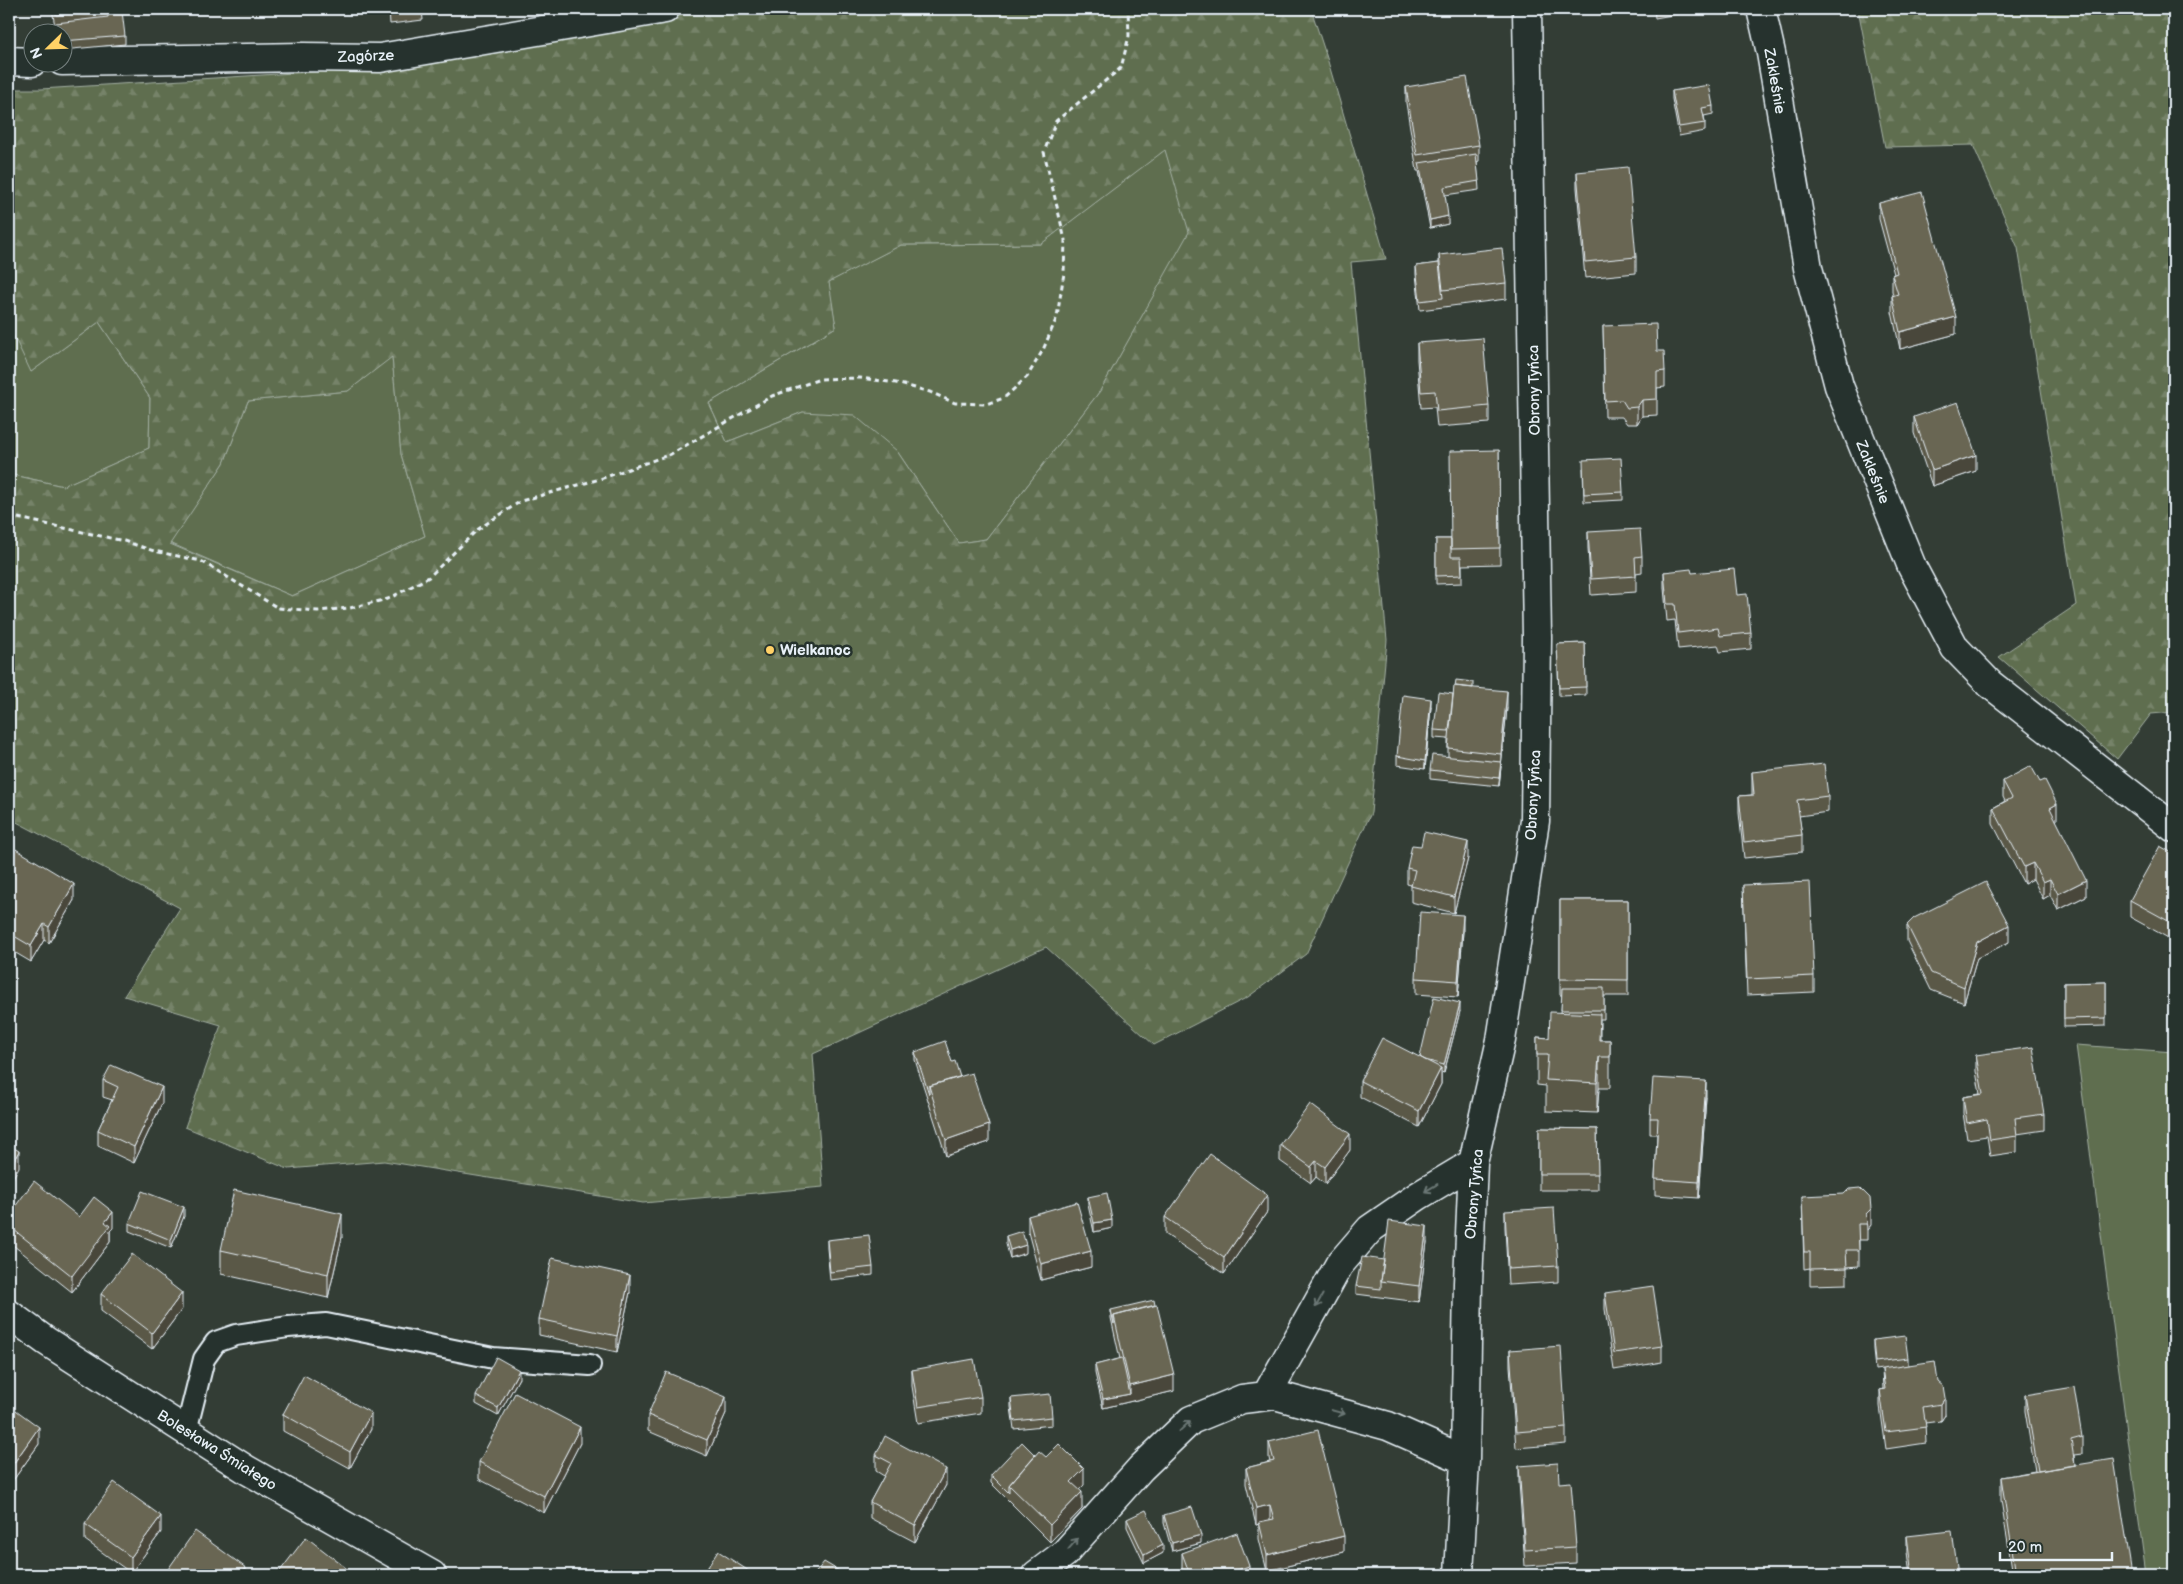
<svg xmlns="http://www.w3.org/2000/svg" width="2183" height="1584" font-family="'Balsamiq Sans',sans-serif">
<defs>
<pattern id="forest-firs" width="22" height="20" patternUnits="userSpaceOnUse" patternTransform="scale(1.25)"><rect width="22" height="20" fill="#5f6e4f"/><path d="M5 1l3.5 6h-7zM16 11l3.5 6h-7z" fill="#768369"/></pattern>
</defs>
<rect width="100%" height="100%" fill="#333d35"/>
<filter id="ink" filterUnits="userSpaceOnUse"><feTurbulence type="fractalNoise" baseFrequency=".02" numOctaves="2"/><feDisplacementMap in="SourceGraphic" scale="10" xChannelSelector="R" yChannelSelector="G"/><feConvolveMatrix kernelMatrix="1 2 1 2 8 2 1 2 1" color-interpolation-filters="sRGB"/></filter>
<g filter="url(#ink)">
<path fill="#5f6e4f" stroke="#a4b0a4" d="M1165,149l25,83 -90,159 -114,148 -27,4 -62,-92 -94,-39 -76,30 -18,-39 127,-76 -8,-45 73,-37 140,-1z
M9,221l22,151 68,-50 51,76 -1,50 -86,38 -54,-12z
M392,356l9,98 24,82 -133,60 -122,-53 54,-80 24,-62 100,-10z
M2076,1045l98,7v523h-28z"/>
<path fill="url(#forest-firs)" stroke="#a4b0a4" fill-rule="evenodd" d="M682,9h629l16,49 59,201 -35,3 36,378 -16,173 -65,141 -58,43 -94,48 -108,-98 -233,107 10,133 -180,16 -259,-42 -96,8 -103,-42 36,-102 -97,-29 56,-88 -171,-90v-344l54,12 86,-38 1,-50 -51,-76 -68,50 -22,-46v-237h32l316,-20 281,-47zM1165,150l24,82 -89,159 -114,148 -27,4 -62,-92 -43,-36 -51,-3 -76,30 -18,-39 127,-76 -7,-45 72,-37 140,-1zM392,357l9,97 24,82 -133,60 -122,-52 54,-81 24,-62 100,-10z
M1858,9h316v703l-23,2 -34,45 -118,-102 77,-52 -58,-357 -45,-103 -88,2z"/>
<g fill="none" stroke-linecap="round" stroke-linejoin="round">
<g stroke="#e8f1f8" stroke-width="24">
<path id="service" d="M186,1431l18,-72 12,-17 20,-7 52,-8 38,-3 167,34 97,7"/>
</g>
<g stroke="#e8f1f8" stroke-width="31">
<path id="minor" d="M1761,9l10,44 37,215 31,118 73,181 43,81 35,36 184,144
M9,61l23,1
M62,61l241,-4 77,1 285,-49
M1266,1396l73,-131 31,-36 48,-33 55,-33
M1036,1575l29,-22 76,-85 50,-48 51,-21 33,-4 113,31 77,34
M1459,1575l6,-115 3,-177 5,-120 28,-123 34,-219 2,-184 -10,-628"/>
</g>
<g stroke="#e8f1f8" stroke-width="31">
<path id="tertiary" d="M9,1314l37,27 201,129 185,105"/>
</g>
<path stroke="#e8f1f8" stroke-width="3" stroke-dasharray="5 4" stroke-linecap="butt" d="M9,516l115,25 30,10 47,10 77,47 40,3 32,-3 38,-9 41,-22 48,-47 44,-29 79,-22 71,-25 101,-58 48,-17 40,-1 36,5 34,9 25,11 31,1 18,-6 23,-21 16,-27 14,-33 7,-44 1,-33 -21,-88 12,-31 65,-53 8,-32 -1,-27"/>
<use href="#service" stroke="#26332d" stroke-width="20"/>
<use href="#minor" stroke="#26332d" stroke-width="28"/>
<use href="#tertiary" stroke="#26332d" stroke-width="28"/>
</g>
<path fill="#5a5847" stroke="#e8f1f8" d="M52,9h56v4l17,23v8l-63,6v-18h-6z
M269,9h12l-12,1z
M389,9h33l1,11 -33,4z
M1654,9h52l-51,9z
M1406,87l73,58v16l-2,1 2,28 -34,5 3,29 -18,4 -11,-57h-2l-11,-68z
M1672,91l41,15v8l-9,2 1,7v8l-26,5 -7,-37z
M1577,172l59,85v16l-51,5 -8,-90z
M1879,203l77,131 -56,15 -8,-37v-16l1,-1 -1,-4v-16l2,-1 -15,-55z
M1439,255l67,28v16l-86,11 -4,-36v-8l23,-3z
M1603,326l54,25 8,20v16l-8,1v27l-15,1 -5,8h-10l-5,-7h-17z
M1417,343l72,63v17l-52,4 -2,-20 -14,1 -4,-48z
M1914,417l62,54 -44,15 -18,-53z
M1499,450l1,114 -38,1v18l-26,1v-45h15z
M1583,468l40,24v8l-39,2z
M1588,532l54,24v16l-6,1v19l-45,3 -3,-47z
M1664,572l28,1 45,22 14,38v16l-31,3 -2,-7 -40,4 -3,-29 -8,1 -3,-33z
M1585,643l1,52 -27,1 -2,-52z
M1473,688l34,20 -8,78 -69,-7v-9l18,-14v-17l-14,-1v-8l19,-36z
M1431,707l-6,62 -28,-4v-9z
M1752,772l76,24v16l-29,4 3,19v17l-58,6 -5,-45v-17l13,-1z
M2003,781l54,39 -1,1 30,75 -28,14 -8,-15 -7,4 -10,-20 -9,5 -31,-60v-16l12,-7 -2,-4z
M9,845l65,55 -25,43 -5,-3 -13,22 -22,-13z
M2174,854v81l-2,5 -42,-23v-17z
M1468,858l-14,55 -43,-11v-17l-4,-1v-16z
M1743,885l71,91v16l-67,3z
M1560,900h68v96h-24v23h-4v21h10v48h-11l-2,25 -51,-2v-25l-9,-1v-48l12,1 12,-25 1,-18h-2z
M1907,925l102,17 -32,16 -13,45 -33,-13 -24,-49z
M1463,931l-5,66 -42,-3v-16z
M2106,982v44l-42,1v-44z
M1460,1011l-16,62 -3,-1v12l-22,43 -59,-30v-16l60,-24z
M915,1052l37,10 8,15 29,65 -43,14 -31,-96z
M1976,1055l68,59v16l-27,4v18l-27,4 -3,-20 -20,3 -4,-26v-16l17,-3 -4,-23z
M103,1080l59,23 -28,60 -36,-17v-16l14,-30 -9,-3z
M1706,1097l-7,101 -44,-3v-16l2,-45h-7v-16z
M1539,1128l58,1 1,61h-59z
M1280,1145l70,5 -25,34 -9,-7 -5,6 -31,-22z
M1802,1196l69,29 -4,5v10h-8v26l-12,1v17l-37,1v-17l-6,1z
M1088,1197l24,31 -18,4 -6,-27z
M1505,1211l53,55v16l-50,3 -3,-58z
M1267,1212l-43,62 -59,-40v-17z
M9,1215l70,2 34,11 -3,3v11l-38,50 -63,-50z
M184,1216l-13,32 -42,-17v-8z
M1028,1216l63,51 -50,13 -13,-48z
M1006,1236l20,17 -16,5 -4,-14z
M342,1237l-14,61 -107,-24v-24z
M827,1240l46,27v8l-43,5 -3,-32z
M1427,1242l-8,60 -63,-8v-8l28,-26z
M630,1292l-13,60 -78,-17v-16z
M1605,1293l57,53v16l-48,8 -9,-61z
M101,1294l81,15 -30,40 -51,-38z
M1111,1310l63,81 -71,17 -8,-35v-8l25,-6 -9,-41z
M1873,1340l35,18v7l30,17 7,33 -4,6 -16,2 1,20 -40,6 -6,-43v-16l3,-1 -1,-20 -7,1 -2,-21z
M1510,1350l56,78v16l-50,4 -6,-82z
M912,1370l69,27v16l-63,10 -6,-37z
M519,1378l-21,38 -22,-12v-8z
M2025,1395l57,42v17l-8,1 1,10 57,110h-119l-12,-75v-23l34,-6 -10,-60z
M1011,1398l41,19v8l-38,4 -3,-22z
M9,1405l30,39 -30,42z
M726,1413l-19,43 -59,-25v-16z
M283,1414l88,15 -21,39 -67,-37z
M1269,1442l75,110 -77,19 -8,-32v-15l-3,1 -10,-41v-16l24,-6 -1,-4z
M580,1443l-36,70 -65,-34v-17z
M876,1455l70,30 -31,57 -45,-24v-16l14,-26 -8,-5z
M1035,1455l11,2 38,28 -5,5 3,19 -32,33 -59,-59v-8z
M1519,1466l57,81v16l-51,3 -6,-84z
M1164,1515l37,28 -29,8 -8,-28z
M1127,1519l36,34 -19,10 -17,-36z
M85,1524l76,8 -30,41 -46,-33z
M1907,1536l51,39h-48l-3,-23z
M1182,1553l67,22h-64l-3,-6z"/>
<path fill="#4a473a" stroke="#e8f1f8" d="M1448,216v8l-18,4v-8z
M1956,317v17l-56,15v-17z
M1642,400v16l-5,8v-17z
M1976,455v16l-44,15v-16z
M1507,691v17l-8,78 2,-32z
M1431,699v8l-6,62v-8z
M2057,804v16l-7,4v-16z
M1468,842v16l-14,55v-16z
M2033,863v16l-9,5v-17z
M2050,879v16l-7,4v-17z
M2086,880v16l-28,14v-16z
M74,884v16l-25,43v-16z
M1463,915v16l-5,66v-16z
M2174,919v16l-2,5v-17z
M44,924v16l-13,22v-16z
M2009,925v17l-32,16 -13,45v-16l13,-45z
M1460,1003v8l-16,62v-8z
M1599,1057v31l-2,25v-30z
M1441,1068v16l-22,43v-16z
M1706,1081v16l-7,101v-16z
M162,1087v16l-28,60v-16z
M989,1125v17l-43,14v-16z
M1350,1134v16l-25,34v-17z
M19,1151v16l-10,18v-16z
M1316,1161v16l-5,6v-16z
M1267,1195v17l-43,62v-16z
M184,1207v9l-13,32v-8z
M1871,1209v16l-4,5 -1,-16z
M113,1212v16l-3,3v11l-38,50v-16l33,-54z
M342,1214v23l-14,61v-24z
M1112,1220v8l-18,4v-9z
M1427,1226v16l-8,60v-16z
M1026,1245v8l-16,5v-8z
M1091,1251v16l-50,13v-16z
M630,1275v17l-13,60v-16z
M182,1293v16l-30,40v-16z
M519,1370v8l-21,38v-8z
M1174,1375v16l-71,17v-9l27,-5v-8z
M726,1397v16l-19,43v-16z
M1945,1398v17l-4,6v-17z
M371,1413v16l-21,39v-16z
M39,1427v17l-30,42v-16z
M580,1427v16l-36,70v-17z
M946,1469v16l-31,57v-16z
M1084,1469v16l-13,13v-16z
M1082,1492v17l-32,33v-17z
M1270,1505v16l-14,4v-17z
M161,1516v16l-30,41v-16z
M1201,1535v8l-29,8v-8z
M1344,1536v16l-77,19v-16z
M1163,1545v8l-19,10v-8z
M1249,1566v9h-26z
M246,1568v7h-5z"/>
<path fill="#696653" stroke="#e8f1f8" d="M55,9h51l-50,6z
M390,9h32l1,3 -33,3z
M122,11l3,25 -63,5v-9h-5l-1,-9 52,-6v-4z
M1467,77l12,68 -62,10 -11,-68z
M1709,85l4,21 -11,2 3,15 -26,4 -7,-36z
M1476,154l3,27 -35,6 4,29 -18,4 -11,-57z
M1628,167l8,90 -51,5 -8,-90z
M1922,192l34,125 -56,15 -8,-36 6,-2 -6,-19 5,-2 -18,-70z
M1502,248l4,35 -63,7 -4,-35z
M1439,263l4,35 -23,3 -4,-35z
M1656,324l1,27h7l1,20 -8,1v27l-15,1 -5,7 -10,1 -5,-8 -17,1 -2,-75z
M1483,338l6,68 -52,5 -2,-20 -14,1 -4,-49z
M1958,402l18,53 -44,15 -18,-53z
M1499,450l1,98 -49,1 -1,-98z
M1621,458l2,34 -39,2 -1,-34z
M1640,529l2,27 -7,1 1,19 -45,3 -3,-47z
M1436,539h15v18h10l1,18 -26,1z
M1691,569l1,4 42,-4 3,26 10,-1 4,39 -31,3 -2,-8 -40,5 -3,-29h-8l-3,-32z
M1585,643l1,44 -27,1 -2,-44z
M1456,680l17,2v6l-18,-2z
M1454,686l53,5 -6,63 -53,-6z
M1438,692l15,2 -4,37 -15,-1z
M1403,695l28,4 -6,62 -28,-5z
M1432,755l69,7 -2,16 -69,-8z
M1824,764l4,32 -31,4 5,35 -58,7 -5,-46 15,-1 -2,-23z
M2031,766l9,16 5,-2 12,24 -7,4 36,72 -28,14 -8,-15 -7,3 -10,-19 -9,4 -31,-59 19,-10 -9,-17z
M1424,832l44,10 -14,55 -43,-11 4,-16 -8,-2 5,-23 9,1z
M9,845l65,39 -25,43 -5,-3 -13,22 -22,-13z
M2160,846l14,8v65l-2,4 -42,-23z
M1810,882l4,94 -67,3 -4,-94z
M1986,882l23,43 -32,17 -13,45 -33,-14 -24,-48 7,-7z
M1560,900h68v80l-68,-1z
M1420,912l43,3 -5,66 -42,-3z
M2106,982v36l-42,1v-36z
M1562,988h42v22h-43z
M1434,997l26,6 -16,62 -19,-5 -5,-3z
M1550,1012l50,2 -1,26h11v17h-11l-2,26 -51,-3 2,-25h-11v-18l12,1z
M1382,1038l59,30 -22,43 -59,-30z
M945,1041l7,21 3,-1 5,16 -31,9v8l-14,-42z
M2033,1047l11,67 -29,4 2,18 -27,4 -3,-21 -20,4 -4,-26 20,-3 -7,-39z
M111,1065l51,22 -28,60 -36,-17 20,-43 -15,-7z
M972,1073l17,52 -43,15 -17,-54z
M1653,1078l53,3 -7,101 -44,-3 3,-61h-8z
M1310,1104l40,30 -25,33 -9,-6 -5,6 -31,-22z
M1539,1128l58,1 1,45h-59z
M9,1145l10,6 -10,18z
M1210,1154l57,41 -43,63 -59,-41z
M34,1181l45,36 15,-20 19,15 -8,10 5,4 -38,50 -63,-50v-11z
M1860,1188l10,10 1,11 -5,5 1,10h-9l1,26h-13l1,18 -37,1v-17h-6l-2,-56 42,-2 5,-5z
M234,1190l108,24 -14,60 -107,-24z
M142,1191l42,16 -13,33 -42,-17z
M1107,1193l5,27 -18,3 -6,-26z
M1077,1202l14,49 -50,13 -13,-48z
M1554,1208l4,58 -50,3 -3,-58z
M1389,1221l38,5 -8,60 -38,-5z
M1022,1231l4,14 -16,5 -4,-14z
M869,1235l4,32 -43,5 -3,-32z
M132,1254l50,39 -30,40 -51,-39z
M1362,1257l22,3 -3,21v8l-25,-3z
M552,1258l78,17 -13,61 -78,-17z
M1653,1286l9,60 -48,7 -9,-60z
M1154,1300l1,5 -41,11v8l-3,-14z
M1157,1305l17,70 -44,11 -16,-70z
M1905,1336l3,22 -33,4 -2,-22z
M1561,1346l5,82 -50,4 -6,-82z
M496,1357l23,13 -21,38 -22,-12z
M1122,1358l8,36 -27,5 -8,-34z
M974,1359l7,38 -63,10 -6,-37z
M1935,1361l3,21 5,4 2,12 -4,6 -18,3 3,20 -40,5 -6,-42 5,-1 -3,-20z
M666,1372l60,25 -19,43 -59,-25z
M304,1375l67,38 -21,39 -67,-38z
M2074,1387l8,50 -11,3 4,25 -37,6 -13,-76z
M515,1393l65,34 -36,69 -65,-34z
M1050,1394l2,23 -38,4 -3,-23z
M9,1405l30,22 -30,43z
M1318,1430l26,106 -77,19 -8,-33 15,-3 -4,-14 -14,3 -10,-40 28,-7 -5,-19z
M885,1436l61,33 -31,57 -45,-24 21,-39 -15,-8z
M1022,1442l13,13 -26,30v8l-18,-18z
M1059,1444l25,25 -13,13 11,10 -32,33 -41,-40 30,-34 7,6z
M2114,1459l18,116h-116l-15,-98z
M1558,1463l1,20 12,-1 5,65 -51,3 -6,-84z
M114,1482l47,34 -30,41 -46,-33z
M1192,1507l9,28 -29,8 -8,-28z
M1146,1510l17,35 -19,10 -17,-36z
M195,1531l51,37 -5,7h-70l-5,-3z
M1952,1531l6,44h-46l-5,-39z
M1237,1533l12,33 -26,9h-33l-8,-22z
M306,1537l49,38h-78z
M718,1551l37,24h-52z
M824,1562l22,13h-32z"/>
<defs><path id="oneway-shaft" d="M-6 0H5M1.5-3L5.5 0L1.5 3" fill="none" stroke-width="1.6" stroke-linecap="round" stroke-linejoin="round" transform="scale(1.25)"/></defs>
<g stroke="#6a7674">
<use href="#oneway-shaft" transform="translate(1431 1188) rotate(149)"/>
<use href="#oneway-shaft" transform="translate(1319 1301) rotate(119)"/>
<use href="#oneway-shaft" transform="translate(1338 1412) rotate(15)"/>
<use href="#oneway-shaft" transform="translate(1185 1426) rotate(-43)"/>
<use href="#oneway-shaft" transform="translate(1073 1544) rotate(-49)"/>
</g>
</g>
<circle fill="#ffd166" stroke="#26332d" stroke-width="2" cx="770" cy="650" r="5"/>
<g text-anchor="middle" stroke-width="5" stroke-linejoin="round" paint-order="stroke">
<g font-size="15" fill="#e8f1f8" stroke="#26332d">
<text transform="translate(366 56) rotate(-2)" y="5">Zagórze</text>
<text transform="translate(1775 81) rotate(80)" y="5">Zakleśnie</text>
<text transform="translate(1534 390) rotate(-91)" y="5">Obrony Tyńca</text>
<text transform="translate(1873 472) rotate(68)" y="5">Zakleśnie</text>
<text transform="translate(1533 795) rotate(-87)" y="5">Obrony Tyńca</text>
<text transform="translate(1474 1194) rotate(-85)" y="5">Obrony Tyńca</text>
<text transform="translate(217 1450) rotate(32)" y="5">Bolesława Śmiałego</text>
</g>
<g font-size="15" font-weight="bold" fill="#e8f1f8" stroke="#26332d" text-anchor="start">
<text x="780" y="655">Wielkanoc</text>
</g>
</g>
<rect width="2183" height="1584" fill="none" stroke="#26332d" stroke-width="30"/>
<rect x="15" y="15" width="2153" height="1554" fill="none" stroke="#e8f1f8" stroke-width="2" filter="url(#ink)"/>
<g transform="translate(48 48) rotate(247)"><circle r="24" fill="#26332d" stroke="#747f7e"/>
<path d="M0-4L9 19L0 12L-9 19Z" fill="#ffd166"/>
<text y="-8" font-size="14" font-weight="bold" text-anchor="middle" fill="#e8f1f8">N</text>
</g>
<path d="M2000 1552v8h112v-8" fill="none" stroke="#e8f1f8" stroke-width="2.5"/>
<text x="2008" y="1552" font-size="15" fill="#e8f1f8" stroke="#26332d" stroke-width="4" paint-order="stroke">20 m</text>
</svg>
